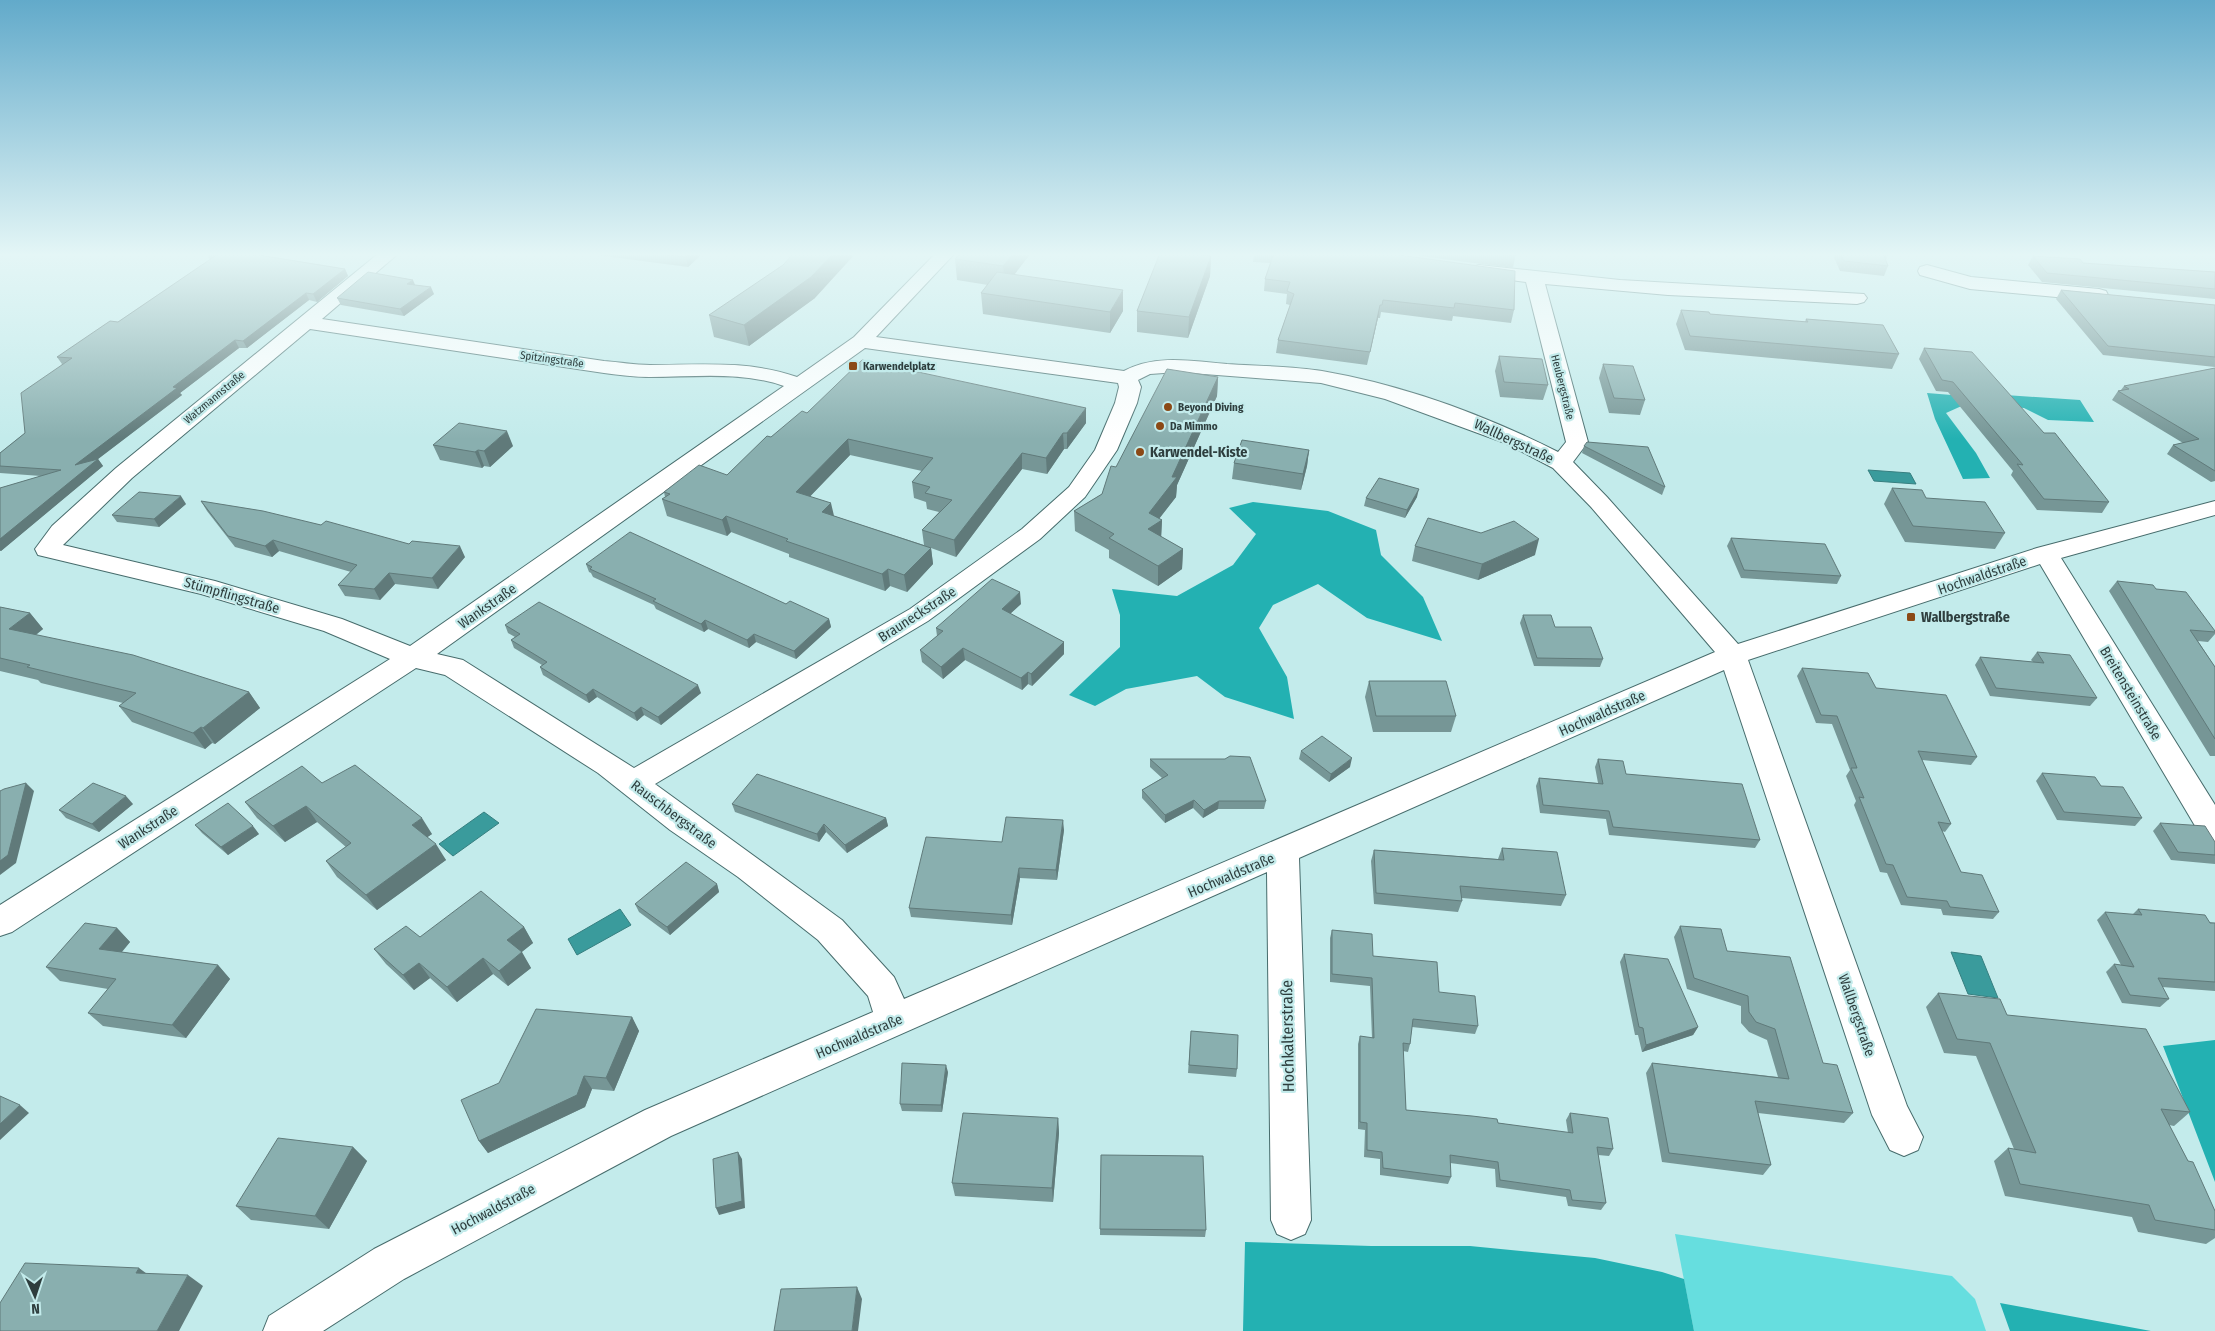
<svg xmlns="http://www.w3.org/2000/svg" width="2215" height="1331" font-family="'Fira Sans Condensed',sans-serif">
<rect width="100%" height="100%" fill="#c3ebeb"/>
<path fill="#66dedf" d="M1675,1234l277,42 23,23 11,32h-292z"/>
<path fill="#23b1b2" d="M1927,393l37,3 27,-2 89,6 14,22 -46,-2 -24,-12 -58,-4 -20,9 30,40 14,25 -27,1 -28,-60z
M1253,502l75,9 48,19 5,25 42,42 19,44 -75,-23 -49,-34 -45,21 -14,23 28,49 7,42 -69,-22 -28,-21 -71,13 -31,17 -26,-11 51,-48v-32l-8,-26 65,7 56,-31 23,-31 -27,-26z
M2215,1040v142l-52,-136z
M1245,1242l126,4h99l125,12 67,14 22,7 10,52h-451z
M2000,1303l151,28h-141z"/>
<path fill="#3a9b9c" stroke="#367f80" d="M1868,470l42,3 6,11 -42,-3z
M484,812l15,11 -46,33 -14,-12z
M620,909l11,16 -54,30 -9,-16z
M1951,952l30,4 17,42 -30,-4z"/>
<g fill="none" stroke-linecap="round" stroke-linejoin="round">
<g stroke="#476c6c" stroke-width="2">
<path id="street" d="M379,253h20l-77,66 282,42c15,1 31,4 46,4 50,0 99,-5 147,12l57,-40 82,-84h19l-79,84 248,34c31,-17 69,-10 103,-7 31,2 64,2 95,7 81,14 163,44 236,81l8,-10 -40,-160 -54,-7 -2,-4 2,-4 7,-2 141,15 244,14 3,4 -3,4 -7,2 -189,-9 -123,-11 43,158 -15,20 34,35 131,147 299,-96 178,-47v14l-154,43 154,247v39l-11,-3 -164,-277 -292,96 159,446 16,31 -5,13 -14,6 -14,-6 -18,-35 -148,-445 -425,188 12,362 -6,14 -14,6 -14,-6 -6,-14 -4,-348 -596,264 -267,143 -81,52h-60l6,-15 105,-67 271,-139 228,-98 -5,-16 -50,-56 -80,-63 -68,-47 -72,-57 -153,-98 -29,-7 -404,264 -12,4v-31l390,-246 -66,-28 -123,-37 -163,-39 -3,-6 17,-23 64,-58zM310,329l294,44c15,2 31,4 46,4 45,0 91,-6 134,9l-374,260 -68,-27 -127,-38 -152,-36 69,-67zM865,348l253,35 1,4 -4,16 -20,47 -26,37 -47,42 -112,80 -276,159 -171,-108 -26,-6zM1178,372l143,11 64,16 120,44 48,25 38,39 124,145 -811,347 -10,-22 -52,-57 -187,-136 273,-163 112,-82 45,-42 32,-47 20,-47 4,-16 -3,-7 12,-6z
M1927,265l44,12 128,12 7,2 2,4 -2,4 -7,2 -129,-12 -50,-14 -2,-4 2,-4z"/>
</g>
<use href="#street" fill="#fff" fill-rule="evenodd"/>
</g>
<path fill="#769696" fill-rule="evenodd" d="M206,253l56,2 83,14 3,7 -31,26 -8,-2 -62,48h-8l-59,45 2,2 -84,64 5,7 -102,85h-1v-63l41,-12 -41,-3v-20l25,-20 37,-69 -5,-7 61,-35 92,-62z
M581,253h122l-15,14z
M961,253h70l-17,21 109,37 -13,22 -127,-19 -2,-21 7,-8 -31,-5 -2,-21z
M1254,253h131l129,57 -3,13 -58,-7 -1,5 -71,-9 -1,6h-2l-11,47 -91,-12 2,-13 12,-35 -4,-1 1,-10 -23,-3 1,-12 5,-16 -17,-1z
M1396,253h120l-3,15z
M1832,253h57l-3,7 2,6 -4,10 -44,-5z
M1211,256l-1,20 -22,62 -51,-6v-21z
M2033,256l50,7 132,9v27l-173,-17 -14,-17z
M415,285l19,9 -30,22 -63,-11 -4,-7z
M2061,290l154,15v62l-112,-12 -47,-56z
M815,298l-66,48 -35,-9 -5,-22z
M1681,310l29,4 95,8 1,-3 93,35 -7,15 -207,-19 -9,-26z
M1924,348l120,85 65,69 -7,11 -65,-3 -26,-35 2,-4 -65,-79 -12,-1 -17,-32z
M1499,356l49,29 -5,15 -43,-3 -5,-26z
M1603,364l42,36 -5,15 -31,-2 -10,-35z
M2215,368v113l-4,1 -44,-28 6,-9 10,-2 -71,-43 6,-9 3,-1 3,-4z
M1218,377l-1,19 -40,89 -1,12 -17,22 3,1 -1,17 22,12 -1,20 -24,17 -49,-28v-8l-34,-19 -1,-20 28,-17 14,-27z
M807,413l279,10 -19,26h-3l-17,25 -25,-5 -66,88 -25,-9 2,16 -26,28 -17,-6 -5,5 -96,-34v-3l-58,-22 -4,4 -60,-20 -5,-17 3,-2 -1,-5 63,-17 44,-38zM850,455l72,16 -10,11 2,16 12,4 1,7 12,3 -17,18 2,15 -90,-29 -24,-20z
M433,445l80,1 -23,21 -6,-1 -2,2 -42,-8z
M1584,446l81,41 -3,8 -80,-42z
M1309,450l-2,16 -6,24 -69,-11 2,-16z
M1892,488l34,10 79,35 -10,16 -90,-7 -21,-38z
M1417,497l-12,21 -41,-12 2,-8z
M201,501l120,24 88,19 56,13 -27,32 -43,-5 -15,16 -35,-4 -7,-11 13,-13 -72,-21 -7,6 -37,-10 -28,-36z
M186,504l-27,23 -42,-5 -5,-7z
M1731,538l110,38 -4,8 -96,-6 -14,-32z
M1415,546l120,9 -57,25 -66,-19z
M586,564l200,40 43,15 2,8 -35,32 -40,-17 -7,6 -41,-19 -4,3 -48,-23 -2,-4 -61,-28 -2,-4 -2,-1z
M2117,581l39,8 59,42v3l-7,8 -10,-1 17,26v89h-5l-101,-165z
M1021,604l-11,10 54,28v12l-32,32 -4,-2 -6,6 -57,-30 -22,19 -21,-17 -2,-12 17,-14 -1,-8z
M0,607l30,6 13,16 -7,6 213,57 11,16 -45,36 -3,-1 -7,6 -73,-27 -13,-16 4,-3 -82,-20 -3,-3 -38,-9z
M1523,615l32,12 48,32 -3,8 -66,-1 -14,-43z
M505,625l196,68 -40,32 -17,-10 -7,6 -40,-24 -8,6 -46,-28 -3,-8 2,-2 -28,-17 -3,-8 4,-3 -7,-4z
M2037,652l60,46 -7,8 -100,-10 -15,-31 5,-8 53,5 -2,-2z
M1802,668l74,20 101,69 -6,8 -49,-5 29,64 -6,8 -3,-1 19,41 38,40 -6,7 -50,-4 -2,-6 -40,-4 -14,-32 -7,-1 -26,-67 2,-4 -10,-25 4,-6 -18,-46 -16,-1 -19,-47z
M1369,681l87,35 -5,16h-78l-8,-35z
M1301,751l49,16 -21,15 -30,-23z
M1150,759l116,42 -2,8h-46l-15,9 -10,-10 -28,15 -23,-25v-8l20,-12 -12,-11z
M1598,759l28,15 134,66 -5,8 -146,-13 -3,-16 -66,-6 -4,-27 3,-8 59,5 -3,-16z
M2042,773l59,13 41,32 -7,8 -78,-6 -21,-39z
M322,783l110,51 -5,3 19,23 -69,50 -40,-33 -11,-16 20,-14 -29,-25 -32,20 -28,-24 -12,-16z
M133,804l-34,28 -33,-14 -7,-8z
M732,804l154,14 2,8 -41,27 -21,-21 -7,10 -84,-30z
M2160,823l55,19v22l-44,-4 -18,-29z
M195,825l64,9 -31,21 -26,-22z
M1064,830l-7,50 -37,-2 -8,47 -101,-8 -2,-9 93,-66z
M1502,848l64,47 -5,11 -99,-8v3l-4,11 -84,-8 -3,-43 3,-11 124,9z
M717,884l2,8 -49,43 -31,-23 -4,-8z
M2138,909l77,14v68l-53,-4 7,12 -9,8 -38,-4 -16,-31 8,-8 7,1 -24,-45 8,-8 27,3z
M1680,926l47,25 96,112 30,50 -9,10 -86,-10 13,52 -8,10 -101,-13 -16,-89 6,-10 126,14 -11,-37 -18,-8 -8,-9v-17l-54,-17 -13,-52z
M524,927l9,16 -12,9 10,16 -23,18 -15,-12 -36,28 -27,-24 -16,12 -28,-26 -12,-15 46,-12z
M117,928l13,14 -8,10 96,13 12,14 -44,59 -83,-12 -15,-13 20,-24 -48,-8 -14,-14z
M1332,930l41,26 66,36 39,34 -3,8 -63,-7 -2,17 -2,8 -5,-1 3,59 162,23 -2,-13 4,-7 43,36 -4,7 -11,-1 8,48 -5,7 -33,-4 -2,-9 -70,-10 -1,-18 -45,-6 1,14 -3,7 -68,-9v-16l-16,-2 1,-27 -7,-1v-85l2,-8 12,2 -2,-52 -40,-4v-44z
M1624,954l74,73 -5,8 -51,17 -4,-17h-3l-15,-73z
M1938,993l69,22 183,97 -16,14 -5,-1 19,36 27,50v27l-9,6 -68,-12 -6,-15 -127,-21 -11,-35 14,-13 6,1 -38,-93 -32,-3 -18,-46z
M632,1017l7,14 -25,60 -22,-2 -7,18 -97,46 -9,-12 20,-58z
M1191,1031l46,38 -1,8 -48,-4z
M948,1072l-6,40 -40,-1 -2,-7z
M1058,1118l1,15 -6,69 -98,-6 -3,-13z
M353,1147l14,14 -38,68 -78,-9 -15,-14z
M1101,1155l105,75 -1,7 -105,-2z"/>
<path fill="#607a7a" d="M690,253h13l-15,14 -2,-10z
M834,253h22l-41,45 -66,48 -5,-21z
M1014,253h17l-26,34 -2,-21z
M1211,256l-1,20 -22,62 1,-21z
M345,269l3,7 -31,26 -4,-8z
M413,280l3,7 -9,-3z
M431,287l3,7 -30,22 -4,-7z
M1123,290v21l-13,22v-21z
M306,293l3,7 -62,48 -4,-7z
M1380,305l-2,13 -11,47 3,-13z
M235,340l4,8 -59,45 2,2 -84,64 5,7 -102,85 -1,-1v-11l75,-74 98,-78z
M1218,377l-1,19 -40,89 -1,12 -22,28 8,-5 -1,20 -14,9 2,-36 23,-36z
M1086,408v15l-19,26v-16z
M507,431l6,15 -23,21 -6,-16z
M1063,433l1,16 -17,25 -1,-16z
M848,439l2,16 -51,53 -3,-16z
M478,450l6,16 -2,2 -7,-16z
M1309,450l-2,16 -6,24 2,-16z
M1022,453v16l-66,88 -2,-17z
M1419,489l-2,8 -12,21 2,-8z
M181,496l5,8 -27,23 -5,-8z
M831,503l4,17 -13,-8z
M726,516l5,16 -4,4 -5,-16z
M1539,539l-4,16 -57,25 4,-16z
M273,540l6,11 -7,6 -7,-11z
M460,546l5,11 -27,32 -6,-11z
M931,548l2,16 -26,28 -3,-17z
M1183,549l-1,20 -24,17v-20z
M888,569l2,17 -5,5 -3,-17z
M389,573l6,11 -15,16 -6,-11z
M1020,592l1,12 -19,17v-12z
M30,613l13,16 -21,16 -13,-16z
M829,619l2,8 -35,32 -2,-8z
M705,620l3,9 -4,3 -3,-8z
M754,634l2,8 -7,6 -2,-8z
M1064,642v12l-32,32 -1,-12z
M963,648l2,12 -22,19 -2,-12z
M1028,672v12l-6,6 -1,-12z
M698,685l3,8 -40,32 -3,-8z
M593,689l4,8 -8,6 -3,-8z
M249,692l11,16 -45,36 -12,-16z
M641,707l3,8 -7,6 -3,-8z
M201,727l11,16 -7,6 -12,-16z
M1352,758l-2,9 -21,15 2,-8z
M26,783l8,8 -18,72 -16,12v-14z
M126,796l7,8 -34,28 -7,-8z
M1194,800l-1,8 -28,15v-8z
M1219,801l-1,8 -15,9 1,-8z
M306,806l11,16 -32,20 -12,-16z
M422,818l10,16 -10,7 -10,-16z
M886,818l2,8 -41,27 -2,-8z
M1063,820l1,10 -7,50 -1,-10z
M824,824l2,8 -7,10 -2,-8z
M253,826l6,8 -31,21 -7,-8z
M436,844l10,16 -69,50 -11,-15z
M1019,868l1,10 -8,47 -1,-10z
M717,884l2,8 -49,43 -3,-8z
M524,927l9,16 -16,13 -10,-16z
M117,928l13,14 -17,20 -14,-13z
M522,952l9,16 -23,18 -9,-15z
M483,958l10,16 -36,28 -10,-15z
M419,963l11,15 -16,12 -11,-15z
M218,965l12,14 -44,59 -14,-13z
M632,1017l7,14 -25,60 -8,-13z
M1698,1027l-5,8 -51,17 4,-7z
M946,1065l2,7 -6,40 -1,-7z
M584,1076l8,13 -7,18 -97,46 -9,-12z
M20,1105l9,8 -29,27v-16z
M1058,1118l1,15 -6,69 -1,-14z
M353,1147l14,14 -38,68 -14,-13z
M738,1152l4,7 3,49 -26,7 -3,-7z
M139,1268l15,11 -18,-6z
M188,1275l15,11 -24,45h-22z
M857,1287l5,12 -4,32h-6z"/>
<path fill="#89afaf" stroke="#607a7a" d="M206,253h52v2l87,14 -32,25 -7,-1 -63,48 -8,-1 -62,47 4,1 -102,77 23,-6 -98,80v-51l61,-18 -61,-4v-13l25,-20 -4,-40 51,-35 -15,-1 53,-36 8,1 100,-68z
M650,253h40l-4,4z
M794,253h40l-23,24 -67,48 -35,-10 74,-50z
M961,253h53l-11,13 -48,-7z
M1160,253h24l27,3 -22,61 -52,-6z
M1274,253h111l130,18 -1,39 -59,-7 -1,5 -71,-8 -1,5h-2l-10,47 -92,-12 16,-46 -7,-3 3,-9 -25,-3z
M1492,253h24v3z
M1840,253h43l5,13 -44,-5z
M2033,256l47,3 3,4 132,9v17l-168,-16z
M368,272l45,8 -6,4 24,3 -31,22 -63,-11z
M997,272l126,18 -13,22 -129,-19z
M2061,290l154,15v52l-107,-11z
M1681,310l28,2 1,2 98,8 -2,-3 77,6 16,29 -209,-18z
M1924,348l48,4 72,81h11l54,69 -65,-3 -27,-35 6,1 -70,-83 -11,-2z
M1499,356l43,3 6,26 -44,-3z
M862,360l224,48 -19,25h-4l-17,25 -24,-5 -68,87 -32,-10 30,-30 -27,-7 5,-6 -18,-5 21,-24 -85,-19 -52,53 35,11 -9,9 109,36 -27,27 -16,-6 -6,5 -96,-33 2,-2 -62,-23 -4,4 -60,-21 8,-5 -6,-2 35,-27 28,10 40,-39 4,1 31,-26 5,2z
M1603,364l30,2 12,34 -31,-2z
M2215,368v103l-42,-26 26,-6 -81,-48 11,-2 -5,-3z
M1167,369l51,8 -46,100h5l-28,36 13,7 -14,9 35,20 -25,17 -49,-28 5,-4 -40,-23 28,-17 9,-28 5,1z
M459,423l48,8 -23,20 -6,-1 -3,2 -42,-7z
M1242,440l67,10 -6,24 -69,-11z
M1587,442l61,5 17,40 -81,-41z
M1379,478l40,11 -12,21 -41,-12z
M1892,488l30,2 4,8 59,4 20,31 -92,-7z
M139,492l42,4 -27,23 -42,-4z
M201,501l62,10 58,14 5,-4 83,23 3,-3 48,5 -28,32 -43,-5 -15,16 -36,-4 19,-20 -84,-25 -8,6 -37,-10z
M1428,518l53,15 33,-12 25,18 -57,25 -67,-18z
M630,532l156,72 4,-3 39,18 -35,32 -40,-17 -7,6 -42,-20 -4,4 -48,-23 3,-2 -66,-30 2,-2 -6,-3z
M1731,538l94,6 16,32 -97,-6z
M992,579l28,13 -18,17 62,33 -33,32 -3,-2 -7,6 -58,-30 -22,19 -21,-17 23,-19 -7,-3z
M2117,581l36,4 3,4 30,3 29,39v1l-25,-2 25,37v72z
M539,602l159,83 -40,32 -17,-10 -7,6 -41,-24 -7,6 -46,-28 7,-5 -36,-22 9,-6 -15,-9z
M0,607l30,6 -21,16 124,26 116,37 -46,36 -2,-1 -8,6 -74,-27 17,-13 -109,-26 3,-2 -30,-7z
M1523,615h28l4,12h36l12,32 -66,-1z
M2037,652l33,3 27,43 -101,-10 -16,-31 64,6z
M1802,668l66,5 8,15 70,7 31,62 -59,-6 33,73 -13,-2 23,50 21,3 17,37 -49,-5 -3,-6 -40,-4 -14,-32 -7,-1 -27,-67 5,1 -13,-30h6l-20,-52 -16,-1z
M1369,681h77l10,35h-80z
M1322,736l30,22 -21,16 -30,-23z
M1230,756l20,1 16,44h-47l-15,9 -10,-10 -29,15 -23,-25 26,-15 -18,-16h75z
M1598,759l25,2 3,13 116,10 18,56 -147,-13 -4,-16 -66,-6 -4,-27 64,6z
M355,765l67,53 -10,7 24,19 -70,51 -40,-34 25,-18 -45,-37 -33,20 -28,-24 57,-36 20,17z
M2042,773l53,4 6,9 22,1 19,31 -78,-6z
M757,774l129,44 -41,27 -21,-21 -7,10 -85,-30z
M26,783l-18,72 -8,6v-70l4,-2z
M93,783l33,13 -34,28 -33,-14z
M228,803l25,23 -32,21 -26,-22z
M1006,817l57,3 -7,50 -37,-2 -8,47 -102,-7 17,-71 76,5z
M2160,823l45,3 10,16v13l-37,-3z
M1502,848l55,4 9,43 -106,-9 2,15 -86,-8 -2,-43 130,10z
M686,862l31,22 -50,43 -32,-23z
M481,891l43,36 -17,13 15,12 -23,19 -16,-13 -36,29 -28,-24 -16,12 -29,-26 32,-23 14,11z
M2138,909l67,6 5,8h5v59l-57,-4 11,21 -39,-4 -16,-31 20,3 -29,-55 37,3z
M85,923l32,5 -18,21 119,16 -46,60 -84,-12 28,-34 -70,-12z
M1680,926l41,3 6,22 63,6 33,106 14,2 16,48 -98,-12 16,64 -102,-12 -17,-90 137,16 -14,-50 -19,-7 -7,-10 -1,-16 -54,-18z
M1332,930l40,4 1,22 64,6 2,30 36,4 3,30 -65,-7 -3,25 -7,-1 3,67 66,6 25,3 1,4 75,10 -3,-20 38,5 5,31 -16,-2 9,56 -34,-3 -2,-10 -70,-10 -2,-18 -48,-7 1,22 -68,-9 -1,-16 -15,-2v-27l-7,-1v-86l14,2 -2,-60 -40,-4z
M1624,954l44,5 30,68 -52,18 -3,-17 -4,-1z
M1938,993l62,6 7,16 139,14 44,83 -29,-3 27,52 5,1 22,49v19l-60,-10 -6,-15 -129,-21 -12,-36 28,5 -46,-110 -33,-4z
M536,1009l96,8 -26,61 -22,-2 -7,19 -98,46 -18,-41 38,-17z
M1191,1031l47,4 -1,34 -48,-4z
M902,1063l44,2 -5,40 -41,-1z
M0,1096l20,9 -20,19z
M963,1113l95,5 -6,70 -100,-5z
M278,1138l75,9 -38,69 -79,-10z
M738,1152l4,49 -26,7 -3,-49z
M1101,1155l102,1 3,74 -106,-1z
M25,1263l114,5 -3,5 52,2 -31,56h-157v-28z
M857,1287l-5,44h-78l7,-42z"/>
<linearGradient id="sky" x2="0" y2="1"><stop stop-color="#62aaca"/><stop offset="0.58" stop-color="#e4f6f6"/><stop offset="1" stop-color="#e4f6f6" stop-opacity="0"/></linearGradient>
<rect width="2215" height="439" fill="url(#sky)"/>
<g fill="#8b4916" stroke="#c3ebeb" stroke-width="2">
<rect x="848" y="361" width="10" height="10" rx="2.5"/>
<circle cx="1168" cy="407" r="5"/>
<circle cx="1160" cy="426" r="5"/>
<circle cx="1140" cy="452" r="5"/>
<rect x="1906" y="612" width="10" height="10" rx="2.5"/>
</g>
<g text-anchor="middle" stroke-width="4.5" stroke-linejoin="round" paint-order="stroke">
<g font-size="11" fill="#2e3e3e" stroke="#c3ebeb">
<text transform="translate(552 359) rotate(8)" y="4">Spitzingstraße</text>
<text transform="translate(1563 387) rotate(76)" y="4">Heubergstraße</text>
<text transform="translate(214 397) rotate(-40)" y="4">Watzmannstraße</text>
</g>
<g font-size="11" font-weight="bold" fill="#2e3e3e" stroke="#c3ebeb" text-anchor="start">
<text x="863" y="370">Karwendelplatz</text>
<text x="1178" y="411">Beyond Diving</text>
<text x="1170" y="430">Da Mimmo</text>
</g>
<g font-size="14" fill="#2e3e3e" stroke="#c3ebeb">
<text transform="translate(1514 441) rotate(25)" y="5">Wallbergstraße</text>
<text transform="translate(1982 575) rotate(-19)" y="5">Hochwaldstraße</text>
<text transform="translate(232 595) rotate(16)" y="5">Stümpflingstraße</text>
<text transform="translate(487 606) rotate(-35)" y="5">Wankstraße</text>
<text transform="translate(917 614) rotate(-33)" y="5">Brauneckstraße</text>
<text transform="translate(2131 693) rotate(59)" y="5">Breitensteinstraße</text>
<text transform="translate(1602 713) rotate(-24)" y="5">Hochwaldstraße</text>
<text transform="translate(674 814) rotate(37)" y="5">Rauschbergstraße</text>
<text transform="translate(148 827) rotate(-33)" y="5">Wankstraße</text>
<text transform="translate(1231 875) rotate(-23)" y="5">Hochwaldstraße</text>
<text transform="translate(1857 1015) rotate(71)" y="5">Wallbergstraße</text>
<text transform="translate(859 1036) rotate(-23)" y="5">Hochwaldstraße</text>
<text transform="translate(493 1209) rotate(-28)" y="5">Hochwaldstraße</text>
</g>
<g font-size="14" font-weight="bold" fill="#2e3e3e" stroke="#c3ebeb" text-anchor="start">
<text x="1150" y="457">Karwendel-Kiste</text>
<text x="1921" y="622">Wallbergstraße</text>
</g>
<g font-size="16" fill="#2e3e3e" stroke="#c3ebeb">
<text transform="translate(1287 1036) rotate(-91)" y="6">Hochkalterstraße</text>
</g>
</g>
<g transform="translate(35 1296) rotate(177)" stroke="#c3ebeb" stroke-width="4" paint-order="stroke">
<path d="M0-4L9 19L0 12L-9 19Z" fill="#2e3e3e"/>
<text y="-8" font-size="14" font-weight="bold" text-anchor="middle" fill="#2e3e3e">N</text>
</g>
</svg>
